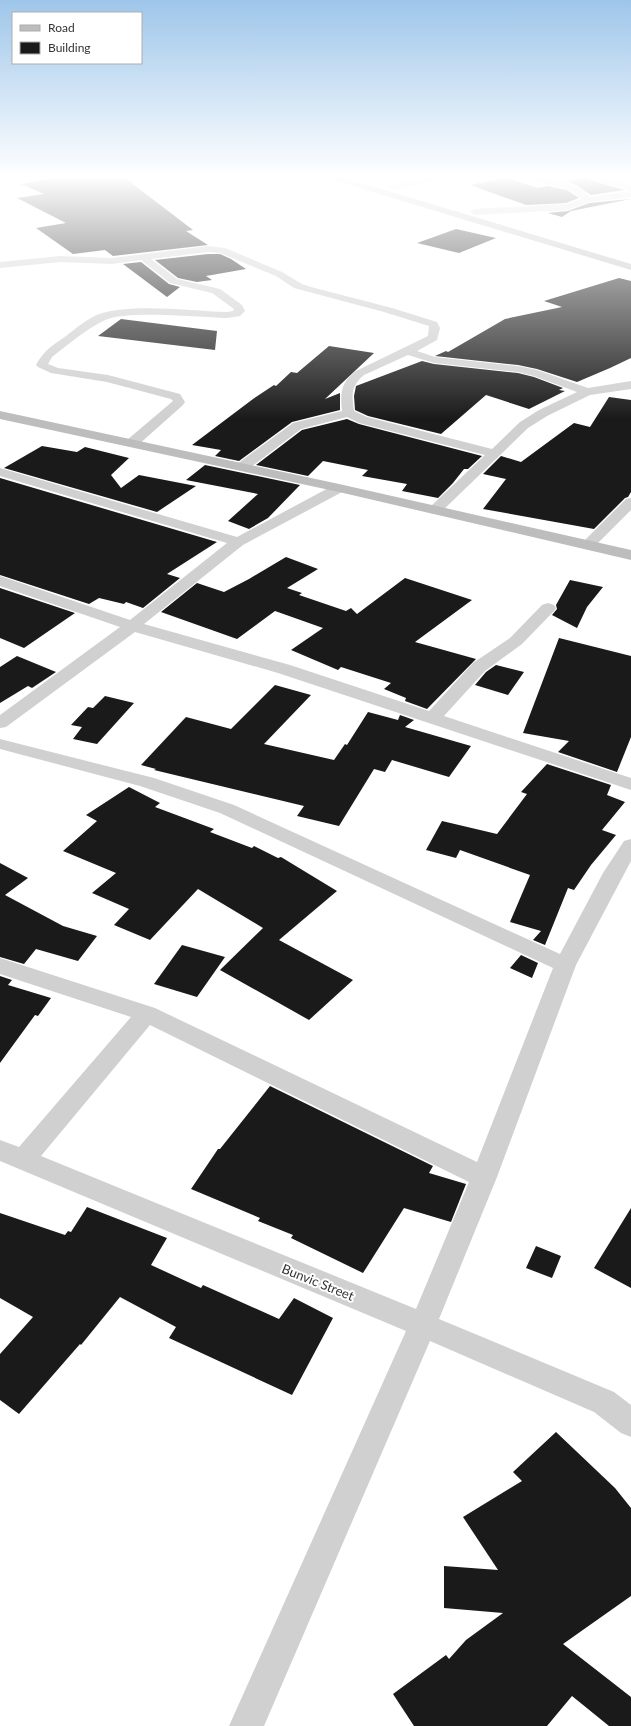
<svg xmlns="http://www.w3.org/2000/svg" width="631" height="1726" font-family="Lato,sans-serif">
<rect width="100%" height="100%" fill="#fff"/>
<path fill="#1a1a1a" d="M53,178h72l68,52 -7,1 22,14 -95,11 -8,-6 -32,4 -37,-26 30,-5 -49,-25 27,-4 -23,-10z
M507,178l31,10 10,-2 19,4 12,8 -13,5 -40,2 -56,-20z
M585,178l9,3 30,9 -33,5 -15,-10 -9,-4z
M631,199l-60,12 -9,6 -14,-4 20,-2 21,-8z
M456,229l40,9 -37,15 -42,-10z
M208,254h12l11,5 15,10 -40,7 6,4 -15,2 -19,-4 -23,-18z
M141,262l28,22 11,3 -13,10 -44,-33z
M619,278l12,3v77l-21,10 -33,14 -40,-13 -19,-4 -83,-9 11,-5 2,1 57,-33 57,-12 -18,-6z
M121,319l96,12 -2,19 -117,-14z
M329,346l45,7 -49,46 15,-6v17l-48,12 -53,39 -24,-5 6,-6 -29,-5 61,-46 21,-14 2,1 15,-14 6,1z
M422,361l12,3 84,9 16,4 29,11 -4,2 6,1 -36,18 -43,-14 -45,39 -73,-18 -13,-6 -1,-14 2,-10z
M609,397l22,3v92l-3,5 -3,1 -31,31 -111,-20 23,-30 -23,-5 18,-18 20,6 53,-39 16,4z
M347,419l12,5 123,32 -14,13h-4l-11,14 -15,15 -36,-7 5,-7 -45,-8 6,-6 -45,-9 -15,15 -52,-11 46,-35z
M42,446l35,6 8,-5 44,11 -18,17 10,13 18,-13 57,11 -39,26 -153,-44z
M205,465l95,20 -32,33 -19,11 -21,-8 30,-27 -72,-14z
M0,478l217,64 -50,32 13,4 -37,30 -17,-6 -2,2 -25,-6 -10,6 -89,-29z
M286,557l32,12 -31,19 15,5 -3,2 47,16 5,-3 6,6 48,-36 67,22 -57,42 61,17 -49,50 -22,-8 1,-3 -22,-9 7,-6 -50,-16 -3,3 -47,-20 32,-22 -48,-17 -38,28 -76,-27 36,-29 27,9 25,-13z
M570,580l33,7 -16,20 -10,21 -25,-13 5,-6 -1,-4z
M0,588l75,25 -51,35 -24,-10z
M559,638l72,18v81l-14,35 -59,-20 11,-11 -46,-8z
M17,656l39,16 -24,16 -4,-2 -28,17v-36z
M496,665l28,7 -16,23 -33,-10 11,-13z
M275,685l36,10 -47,49 70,16 11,-16 2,1 21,-33 30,8 2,-5 14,5 -9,7 66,19 -22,31 -57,-17 -7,12 -11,-3 -35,57 -42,-10 7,-10 -150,-36 2,-1 -15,-4 45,-48 45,12z
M105,696l29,7 -37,41 -24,-5 9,-12 -11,-2 17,-18 5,1z
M547,764l64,21 -4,10 18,7 -23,28 14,5 -25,30 -17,25 -6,-2 -23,57 -12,-5 8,-9 -31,-9 20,-47 -70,-25 -4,8 -30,-8 16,-29 55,13 30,-40 -6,-2z
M129,787l31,16 -5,4 59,22 -4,3 42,16 2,-2 24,12 3,-1 56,34 -58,49 74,40 -44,40 -89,-50 43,-42 -65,-39 -48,51 -36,-15 15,-16 -37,-16 24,-20 -53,-22 34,-30 -11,-6z
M0,863l28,15 -23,17 58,31 34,10 -19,25 -42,-12 -12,15 -24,-7z
M182,945l43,12 -28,40 -43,-13z
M521,955l17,8 -6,15 -22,-10z
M0,976l12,4 -4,5 43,13 -13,18 -3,-1 -35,48z
M270,1086l163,80 -4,7 37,11 -15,38 -47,-14 -41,65 -72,-35 2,-3 -35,-14 2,-3 -69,-29 27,-40h2z
M87,1207l80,31 -16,27 50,23 2,-3 76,34 15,-21 39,20 -41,77 -123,-57 7,-11 -56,-30 -39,48 -1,-1 -61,70 -19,-14v-46l33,-37 -33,-19v-85l65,22 3,-4 3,1z
M631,1208v80l-37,-20z
M536,1246l25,10 -9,22 -26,-10z
M556,1432l59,56 16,20v88l-68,48 68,53v29h-22l-37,-30 -25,30h-133l-21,-32 53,-39 3,4 17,-19 37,-27 -59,-5v-42l54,4 -35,-53 59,-36 -9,-9z"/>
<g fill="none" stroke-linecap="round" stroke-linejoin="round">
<path fill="#d0d0d0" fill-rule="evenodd" d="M422,178h14l-1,2 -43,10 -4,-3 1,-2z
M531,178c13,-1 39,3 49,11 4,2 7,5 10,8l41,-6v6l-42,5 -22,8 -93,5 -4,-3 4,-3 92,-5 16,-5 -14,-10 -36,-9z
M593,178h12l26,7v6l-37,-11z
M208,246l17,2 57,24 20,12 9,3 81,21 45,14 3,6 -3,12 -20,11 18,6 83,9 19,4 51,18 43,-7v8l-41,6 -43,21 -19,12 -88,85 -5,1 -5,-1 -2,-3 2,-3 55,-52 -126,-32 -12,-6 -46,12 -54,41h-10l-2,-3 2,-3 56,-41 49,-12c-2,-18 -1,-29 14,-40l72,-35 1,-10 -45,-14 -90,-24 -18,-12 -56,-23 -12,-1 -57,7 26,20 43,10 22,16 3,6 -5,5 -13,2c-27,-1 -101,-8 -122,2 -19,9 -36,24 -53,37l-4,7 10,4 50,7 72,19 5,8 -2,3 -46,41h-10l-1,-3 1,-3 46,-39 -2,-2 -64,-17 -56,-9 -13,-6 -2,-2c8,-15 17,-20 30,-29 10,-8 21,-17 33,-22 34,-11 92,-3 128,-2l6,-1 1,-2 -22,-16 -42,-10 -29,-23 -29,4 -52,-2 -60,6v-6l60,-6 52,2zM408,355l26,8 84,9 16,4 43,16 -38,18 -19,12 -28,27 -125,-32 -13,-6c-2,-16 -4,-24 10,-36z
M0,468l237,69 97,-52h10l2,3 -2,3 -101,54 -99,79 146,41 139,46 44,-48 37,-25 32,-33 6,-2 6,2 2,3 -2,3 -32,33 -37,27 -41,45 187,62v12l-353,-117 -143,-41 -129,95 -6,1v-13l120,-88 -120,-41v-10l130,44 97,-77 -227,-67z
M631,498v12l-38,38 -5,1 -5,-1 -2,-3 2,-3 43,-43z
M0,739l154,39 80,27 326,149 43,-81 21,-32 7,-2v22l-55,104 -79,212 -58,142 175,73 17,13v32l-10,-4 -27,-21 -164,-71 -166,385h-35l177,-395 -406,-170v-21l19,7 112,-130 -131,-43v-16l155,50 322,154 76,-194 -333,-155 -80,-27 -140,-37zM150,1025l319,157 -53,127 -375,-153z"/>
<path fill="#bdbdbd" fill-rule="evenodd" d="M331,178h14l286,86v6l-298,-90z
M0,411l339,73 292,66v10l-292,-68 -339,-73z"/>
</g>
<linearGradient id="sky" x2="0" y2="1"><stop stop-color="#9ec6ea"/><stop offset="0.42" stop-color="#fff"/><stop offset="1" stop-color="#fff" stop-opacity="0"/></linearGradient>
<rect width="631" height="419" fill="url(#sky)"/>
<g text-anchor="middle" stroke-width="4" stroke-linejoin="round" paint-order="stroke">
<g font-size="13" fill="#333" stroke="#fff">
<text transform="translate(318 1282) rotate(22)" y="5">Bunvic Street</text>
</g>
</g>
<rect x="12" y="12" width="130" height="52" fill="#ffffff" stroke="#adadad"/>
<rect x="20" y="25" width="20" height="6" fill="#bdbdbd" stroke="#adadad"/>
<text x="48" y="32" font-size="12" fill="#333333">Road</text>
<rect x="20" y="42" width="20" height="12" fill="#1a1a1a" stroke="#adadad"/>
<text x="48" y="52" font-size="12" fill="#333333">Building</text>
</svg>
